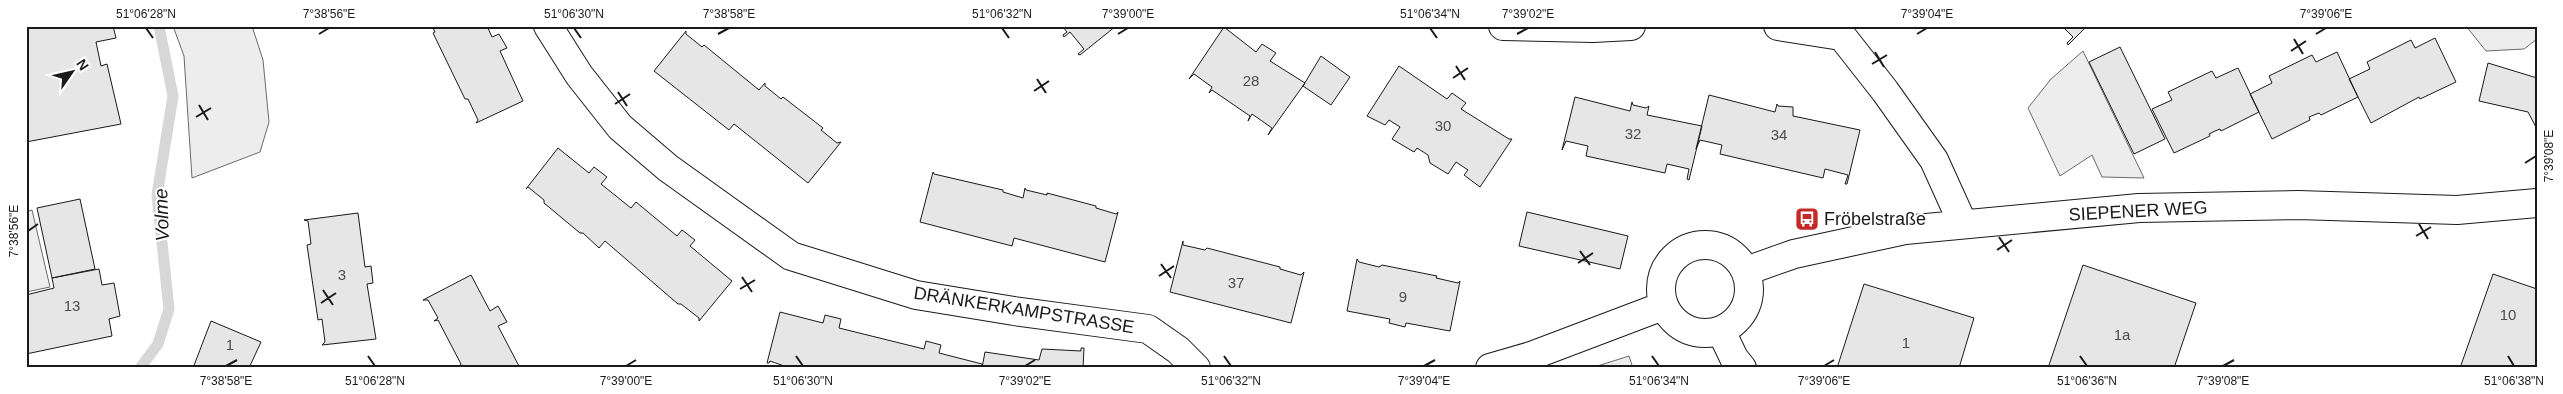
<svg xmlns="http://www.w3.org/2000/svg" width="2563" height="394" font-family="Helvetica,sans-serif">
<rect width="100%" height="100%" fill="#fff"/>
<path fill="#ededed" stroke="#6a6a6a" d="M173,26h79l11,34 6,62 -9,30 -68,26 -8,-122z
M2466,26h71v13l-13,10 -38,2z
M2083,51l61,127 -42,-1 -10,-22 -32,21 -32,-68 23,-29z
M32,210l18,77 -24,5v-80z
M1629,356l4,12h-42z"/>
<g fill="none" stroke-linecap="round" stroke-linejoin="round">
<path stroke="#d7d7d7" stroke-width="11" d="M140,368l18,-24 11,-35 -12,-114 16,-99 -14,-70"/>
</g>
<path fill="#e6e6e6" stroke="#1a1a1a" d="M26,26h87l3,12 -20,4 5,24 6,-2 14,60 -95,18z
M432,26h55l5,11 7,-3 8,14 -7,3 23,50 -47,22 2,-3 -10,-21h-3l-32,-66 2,-1z
M1062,26h54l-36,29 -2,-1 6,-5 -14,-17 -6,5 -1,-2 4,-3z
M2062,26h25l-19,19 -1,-2 6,-6z
M1224,27l32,25 6,-8 14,9 -6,8 35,22 -37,52 4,-7 -20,-14 -4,7 2,-5 -38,-26 -3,3 3,-6 -18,-13 -5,5z
M686,31v3l16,13 2,-2 55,45 6,-7v3l16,13 2,-2 40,31 -2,2 16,13 4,-1 -33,41 -74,-59 -5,6 -75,-59z
M2435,38l21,44 -36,17 -1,-2 -48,26 -22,-44 21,-10 -3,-7 44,-22 4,8z
M2120,47l45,92 -31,15 -45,-92z
M2337,52l21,45 -37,18 -2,-2 -10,4 1,3 -38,19 -22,-45 22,-11 -3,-7 43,-21 4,7z
M1321,56l29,21 -19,28 -28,-19z
M2488,63l49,15v51l-9,-17 -49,-11z
M1399,66l48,33 5,-6 14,10 -5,6 48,30h3l-32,48 -16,-12 4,-5 -12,-8 -8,12 -18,-11 -2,-8 -11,-7 -3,4 -22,-13 8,-12 -11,-7 -4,5 -18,-9z
M2238,68l21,44 -38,19 -1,-2 -5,2 -6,3 1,2 -36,17 -22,-44 20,-9 -4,-8 44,-21 4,7z
M1709,95l66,17 2,-8 1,2 15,1v9l67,14 -13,54h-2l3,-9 -23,-6 -2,9 -103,-24 2,-9 -22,-5 -4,9z
M1575,97l55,14 2,-9 1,3 13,3 3,-2 -2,9 55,11 -13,54 -2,-1 2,-10 -22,-5 -2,9 -79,-17 2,-10 -22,-5 -4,9z
M558,148l31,25 5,-6 13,10 -6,7 30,24 5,-6 41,34 5,-6 13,10 -5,6 42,35 -33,40v-3l-18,-14h-3l-73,-63 -6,7 -16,-15h-3l-36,-30v-3l-16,-13 -2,2z
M933,172l1,2 69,16v2l20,6 2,-10 1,2 21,5v-2l49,13v2l20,6 2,-2 -13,50 -91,-24 -2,8 -92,-24z
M80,199l15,70 -43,9 -15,-70z
M1527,212l101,24 -8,33 -101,-23z
M358,213l7,54 6,-1 2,17 -6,1 9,55 -54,6 3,-3 -3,-23 -4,1 -11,-75 4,-1 -3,-23 -4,-1z
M1183,241v4l22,5 2,-2 73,19v2l21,6 3,-3 -13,51 -121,-31z
M1357,259l2,3 20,5 3,-2 55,11 -1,2 22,5 2,-2 -10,50 -44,-8 -1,4 -16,-4 1,-4 -43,-8z
M2083,265l113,38 -22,65h-126z
M99,269l3,16 12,-2 6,33 -11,3 3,17 -86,18v-59l28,-7 -2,-10z
M2493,274l44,15v79h-77z
M471,275l19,36 8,-5 9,16 -9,4 22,42h-56l-1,-3 -4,2 2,-3 -23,-44 -4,1 4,-3 -10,-18h-5z
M1864,284l110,34 -15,50h-122z
M780,312l43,11 2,-8 16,4 -2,9 85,21 2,-8 15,4 -2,8 43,11v4h-192l-20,-7 -1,2h-2z
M211,321l50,21 -12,26h-56z
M1081,348h3l-1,20h-101l3,-16 54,8 3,-11 39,2z"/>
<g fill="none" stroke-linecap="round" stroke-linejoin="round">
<g stroke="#1a1a1a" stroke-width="30">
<path id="minor" d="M548,26l31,49 41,52 48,41 123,88 125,39 98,16 134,18 30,21 18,18
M1503,26l90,2 38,-2
M1778,26l63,10
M1834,26l51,65 49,69 29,64
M1661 289a44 44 0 1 1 88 0a44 44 0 1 1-88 0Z
M1746,271l48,-17 111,-24 234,-22 159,-3 159,5 80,-7
M1721,331l13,27 8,10
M1490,368l41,-12 132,-50"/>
</g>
<use href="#minor" stroke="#fff" stroke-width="28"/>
<path stroke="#2b5a34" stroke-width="4" stroke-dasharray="2.5 4" stroke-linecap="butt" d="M652,26h3"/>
</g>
<path fill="none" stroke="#1a1a1a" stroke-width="2" d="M146,28l7,10M574,28l7,10M1002,28l7,10M1430,28l7,10M319,34l10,-6M718,34l11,-6M1118,34l10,-6M1517,34l11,-6M1917,34l10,-6M2316,34l10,-6M2294,39l9,15M2291,51l15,-10M1875,52l9,15M1872,64l15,-9M1456,66l9,14M1453,78l15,-10M1037,79l9,14M1034,91l15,-10M618,92l9,14M615,104l15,-10M199,105l9,15M196,117l15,-9M2525,163l11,-7M2419,224l9,15M28,231l10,-7M2416,236l15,-9M1999,237l10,15M1997,250l15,-10M1580,251l10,14M1578,263l15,-10M1161,264l10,14M1159,276l15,-10M742,277l10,15M740,289l15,-9M323,290l10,15M321,303l15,-10M368,356l7,10M796,356l7,10M1224,356l7,10M1652,356l7,10M2080,356l7,10M2508,356l6,10M226,366l11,-6M626,366l10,-6M1025,366l10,-6M1424,366l11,-6M1824,366l10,-6M2223,366l11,-6"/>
<defs>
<g id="bus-square" transform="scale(1.25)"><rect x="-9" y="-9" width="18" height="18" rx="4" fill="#c62828" stroke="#fff"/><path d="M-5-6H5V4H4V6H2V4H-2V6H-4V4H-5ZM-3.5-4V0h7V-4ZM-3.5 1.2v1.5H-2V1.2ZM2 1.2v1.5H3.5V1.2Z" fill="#fff"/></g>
</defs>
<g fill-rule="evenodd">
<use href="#bus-square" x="1807" y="219"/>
</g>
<g text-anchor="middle" stroke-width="4" stroke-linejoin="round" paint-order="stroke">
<g font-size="15" fill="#4d4d4d">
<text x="1251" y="86">28</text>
<text x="1443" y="131">30</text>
<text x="1633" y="139">32</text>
<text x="1779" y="140">34</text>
<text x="342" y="280">3</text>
<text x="1236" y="288">37</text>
<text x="1403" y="302">9</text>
<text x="72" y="311">13</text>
<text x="2508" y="320">10</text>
<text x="2122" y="340">1a</text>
<text x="1906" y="348">1</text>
<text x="230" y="350">1</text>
</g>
<g font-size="18" fill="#1a1a1a" stroke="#fff">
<text transform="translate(2138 211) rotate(-3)" y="6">SIEPENER WEG</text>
<text transform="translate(1024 310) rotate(9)" y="6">DRÄNKERKAMPSTRASSE</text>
</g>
<g font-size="18" fill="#1a1a1a" stroke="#fff" text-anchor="start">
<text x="1824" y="225">Fröbelstraße</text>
</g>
<g font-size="19" font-style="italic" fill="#1a1a1a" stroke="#fff">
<text transform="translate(161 215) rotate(-92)" y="7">Volme</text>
</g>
</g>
<rect width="2563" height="394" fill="none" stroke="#ffffff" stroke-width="55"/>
<g transform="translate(72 72) rotate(56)" stroke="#ffffff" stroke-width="4" paint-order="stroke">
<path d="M0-4L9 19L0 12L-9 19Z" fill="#1a1a1a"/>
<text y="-8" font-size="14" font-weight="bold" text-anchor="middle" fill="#1a1a1a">N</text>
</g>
<rect x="28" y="28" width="2508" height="338" fill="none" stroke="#1a1a1a" stroke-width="2"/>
<g font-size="12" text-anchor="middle" fill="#1a1a1a">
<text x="146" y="18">51°06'28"N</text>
<text x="329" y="18">7°38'56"E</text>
<text x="574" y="18">51°06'30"N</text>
<text x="729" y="18">7°38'58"E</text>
<text x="1002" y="18">51°06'32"N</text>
<text x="1128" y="18">7°39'00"E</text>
<text x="1430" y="18">51°06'34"N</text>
<text x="1528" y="18">7°39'02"E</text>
<text x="1927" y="18">7°39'04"E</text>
<text x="2326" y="18">7°39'06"E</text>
<text transform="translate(2549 156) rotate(-90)" y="4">7°39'08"E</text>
<text transform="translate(14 231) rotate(-90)" y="4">7°38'56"E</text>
<text x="226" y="385">7°38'58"E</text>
<text x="375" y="385">51°06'28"N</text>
<text x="626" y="385">7°39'00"E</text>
<text x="803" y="385">51°06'30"N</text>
<text x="1025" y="385">7°39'02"E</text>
<text x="1231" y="385">51°06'32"N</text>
<text x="1424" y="385">7°39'04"E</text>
<text x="1659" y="385">51°06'34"N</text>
<text x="1824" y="385">7°39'06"E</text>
<text x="2087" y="385">51°06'36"N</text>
<text x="2223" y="385">7°39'08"E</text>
<text x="2514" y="385">51°06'38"N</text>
</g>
</svg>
